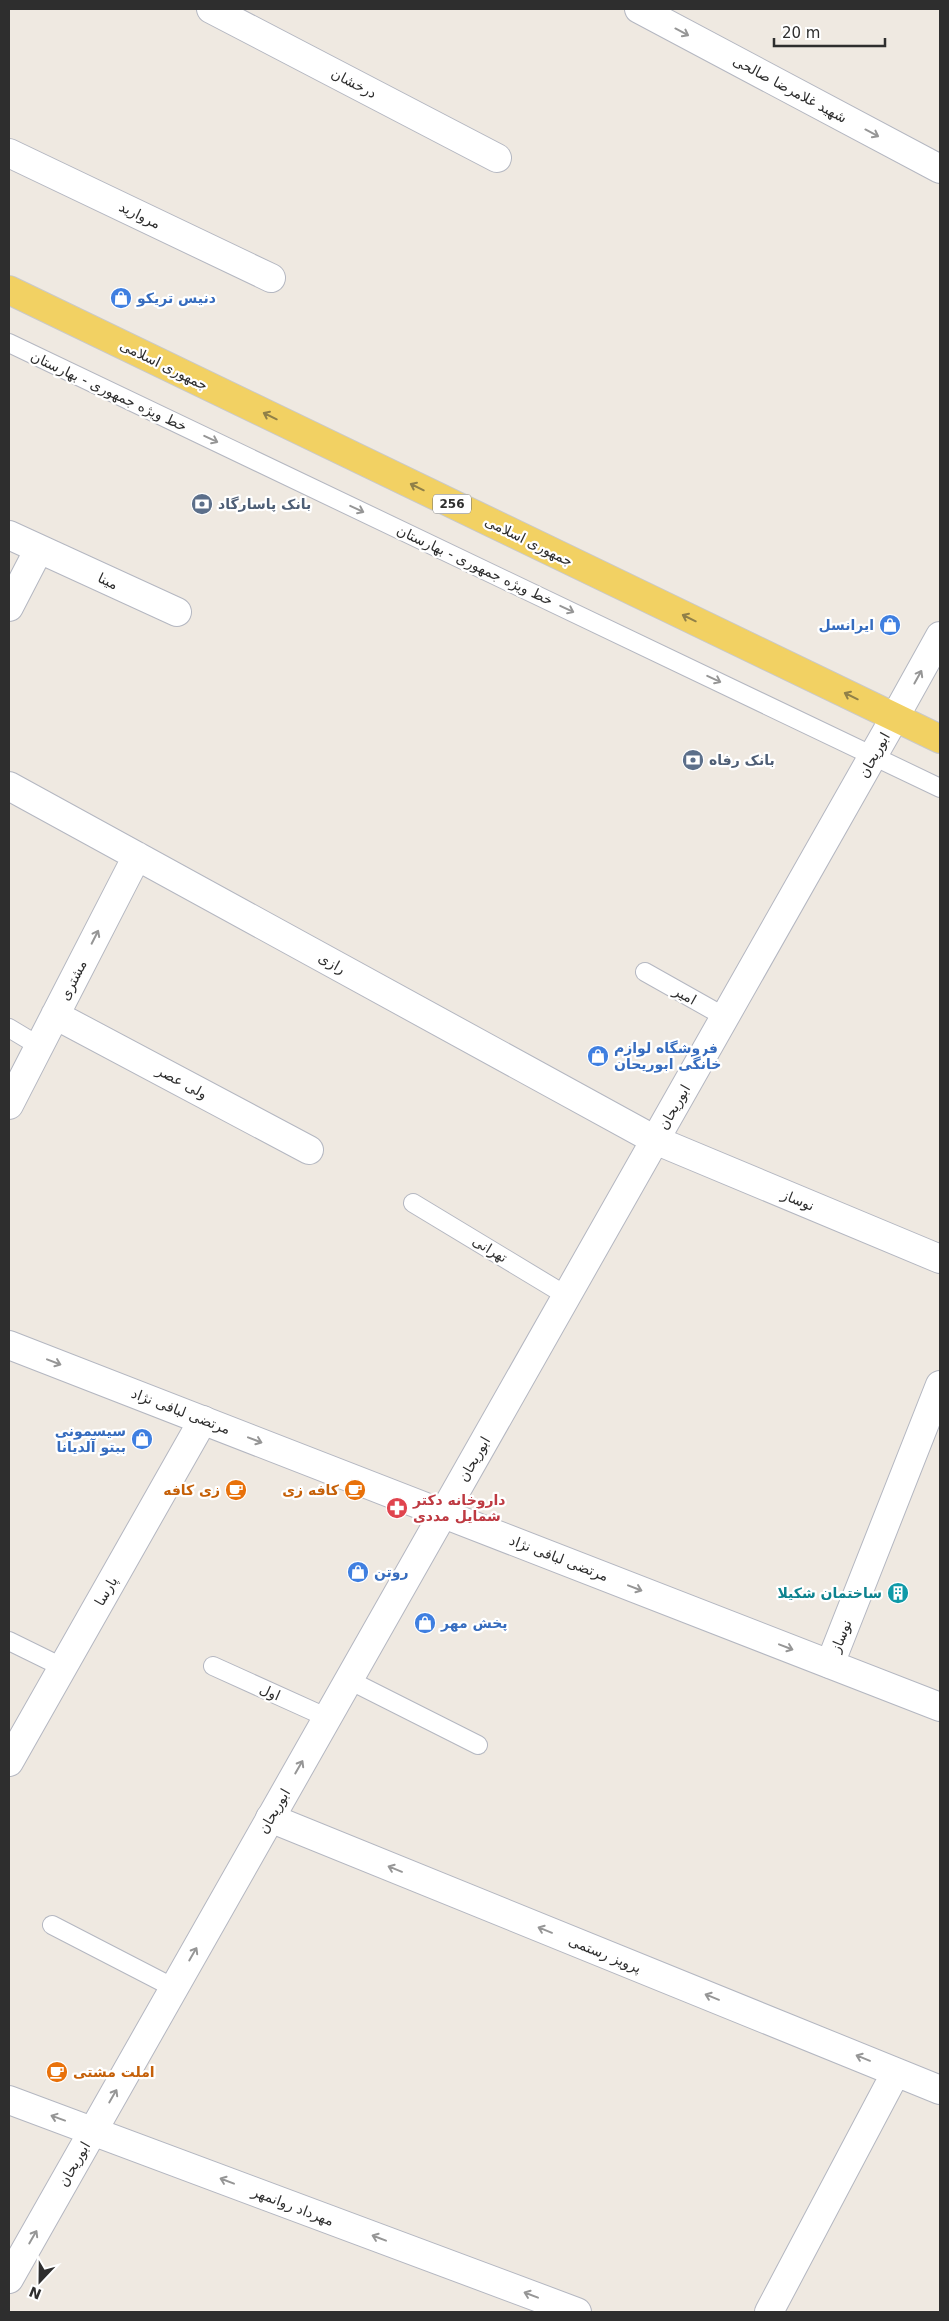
<svg xmlns="http://www.w3.org/2000/svg" width="949" height="2321" font-family="'DejaVu Sans',Vazirmatn,sans-serif">
<rect width="100%" height="100%" fill="#efe9e1"/>
<g fill="none" stroke-linecap="round" stroke-linejoin="round">
<g stroke="#b4b7c1" stroke-width="20">
<path id="service" d="M9,343l931,445
M645,972l80,45
M9,1028l30,18
M413,1203l154,93
M9,1641l53,26
M213,1666l115,52
M349,1680l129,65
M52,1925l122,63"/>
</g>
<g stroke="#b4b7c1" stroke-width="30">
<path id="minor" d="M211,9l286,149
M639,9l301,160
M9,153l262,125
M9,535l168,77
M9,607l30,-58
M895,717l45,-81
M9,786l646,354 285,119
M55,1015l254,135
M9,1105l128,-249
M830,1664l110,-279
M9,1762l194,-342
M270,1818l670,272
M769,2312l127,-240"/>
</g>
<g stroke="#b4b7c1" stroke-width="30">
<path id="tertiary" d="M9,2100l568,212
M9,2279l886,-1562"/>
</g>
<g stroke="#b4b7c1" stroke-width="30">
<path id="secondary" d="M9,1345l931,362"/>
</g>
<g stroke="#c9c9c9" stroke-width="30">
<path id="primary" d="M9,290l931,449"/>
</g>
<use href="#service" stroke="#fff" stroke-width="18"/>
<use href="#minor" stroke="#fff" stroke-width="28"/>
<use href="#tertiary" stroke="#fff" stroke-width="28"/>
<use href="#secondary" stroke="#fff" stroke-width="28"/>
<use href="#primary" stroke="#f2d163" stroke-width="28"/>
</g>
<defs><path id="oneway-shaft" d="M-6 0H5M1.5-3L5.5 0L1.5 3" fill="none" stroke-width="1.6" stroke-linecap="round" stroke-linejoin="round" transform="scale(1.25)"/></defs>
<g stroke="#969696">
<use href="#oneway-shaft" transform="translate(682 32) rotate(28)"/>
<use href="#oneway-shaft" transform="translate(872 133) rotate(28)"/>
<use href="#oneway-shaft" transform="translate(211 439) rotate(25)"/>
<use href="#oneway-shaft" transform="translate(357 509) rotate(25)"/>
<use href="#oneway-shaft" transform="translate(567 609) rotate(25)"/>
<use href="#oneway-shaft" transform="translate(918 677) rotate(-61)"/>
<use href="#oneway-shaft" transform="translate(714 679) rotate(25)"/>
<use href="#oneway-shaft" transform="translate(95 937) rotate(-63)"/>
<use href="#oneway-shaft" transform="translate(54 1362) rotate(21)"/>
<use href="#oneway-shaft" transform="translate(255 1440) rotate(21)"/>
<use href="#oneway-shaft" transform="translate(635 1588) rotate(21)"/>
<use href="#oneway-shaft" transform="translate(786 1647) rotate(21)"/>
<use href="#oneway-shaft" transform="translate(299 1767) rotate(-60)"/>
<use href="#oneway-shaft" transform="translate(395 1869) rotate(-158)"/>
<use href="#oneway-shaft" transform="translate(545 1930) rotate(-158)"/>
<use href="#oneway-shaft" transform="translate(193 1954) rotate(-60)"/>
<use href="#oneway-shaft" transform="translate(712 1997) rotate(-158)"/>
<use href="#oneway-shaft" transform="translate(863 2058) rotate(-158)"/>
<use href="#oneway-shaft" transform="translate(113 2096) rotate(-60)"/>
<use href="#oneway-shaft" transform="translate(58 2118) rotate(-160)"/>
<use href="#oneway-shaft" transform="translate(227 2181) rotate(-159)"/>
<use href="#oneway-shaft" transform="translate(33 2237) rotate(-60)"/>
<use href="#oneway-shaft" transform="translate(379 2238) rotate(-159)"/>
<use href="#oneway-shaft" transform="translate(531 2295) rotate(-159)"/>
</g>
<g stroke="#908048">
<use href="#oneway-shaft" transform="translate(270 416) rotate(-154)"/>
<use href="#oneway-shaft" transform="translate(417 487) rotate(-154)"/>
<use href="#oneway-shaft" transform="translate(689 618) rotate(-154)"/>
<use href="#oneway-shaft" transform="translate(851 696) rotate(-154)"/>
</g>
<defs>
<g id="shop-disc" transform="scale(1.125)"><circle r="9.5" fill="#3f7fe0" stroke="#fff"/><path d="M-5-2.5h2.3a2.7 3.5 0 0 1 5.4 0H5L5.5 6h-11ZM-1.5-2.5h3a1.5 2.3 0 0 0-3 0Z" fill="#fff"/></g>
<g id="bank-disc" transform="scale(1.125)"><circle r="9.5" fill="#5c6f8a" stroke="#fff"/><path d="M-6-4H6V4H-6ZM0-2.3a2.3 2.3 0 1 0 0 4.6a2.3 2.3 0 1 0 0-4.6Z" fill="#fff"/></g>
<g id="cafe-disc" transform="scale(1.125)"><circle r="9.5" fill="#e8710a" stroke="#fff"/><path d="M-5.5-4.5H6V0H3Q3 3.5 0 3.5H-2.5Q-5.5 3.5-5.5 0ZM3-3.2v2h1.7v-2ZM-6 4.5H4V6H-6Z" fill="#fff"/></g>
<g id="pharmacy-disc" transform="scale(1.125)"><circle r="9.5" fill="#e0444e" stroke="#fff"/><path d="M-2-6h4v4h4v4h-4v4h-4v-4h-4v-4h4Z" fill="#fff"/></g>
<g id="building-disc" transform="scale(1.125)"><circle r="9.5" fill="#0f9aa8" stroke="#fff"/><path d="M-4-6H4V6H1V3H-1V6H-4ZM-2.5-4.3h1.7v1.8h-1.7ZM.8-4.3h1.7v1.8H.8ZM-2.5-1h1.7V.8h-1.7ZM.8-1h1.7V.8H.8Z" fill="#fff"/></g>
</defs>
<g fill-rule="evenodd">
<use href="#shop-disc" x="121" y="298"/>
<use href="#bank-disc" x="202" y="504"/>
<use href="#shop-disc" x="890" y="625"/>
<use href="#bank-disc" x="693" y="760"/>
<use href="#shop-disc" x="598" y="1056"/>
<use href="#shop-disc" x="142" y="1439"/>
<use href="#cafe-disc" x="236" y="1490"/>
<use href="#cafe-disc" x="355" y="1490"/>
<use href="#pharmacy-disc" x="397" y="1508"/>
<use href="#shop-disc" x="358" y="1572"/>
<use href="#building-disc" x="898" y="1593"/>
<use href="#shop-disc" x="425" y="1623"/>
<use href="#cafe-disc" x="57" y="2072"/>
</g>
<g text-anchor="middle" stroke-width="4.5" stroke-linejoin="round" paint-order="stroke">
<rect fill="#fff" stroke="#6d6d6d" stroke-width="1" x="433" y="494.5" width="38" height="19" rx="4"/>
<g font-size="12" font-weight="bold" fill="#2e2e2e">
<text x="452" y="508">256</text>
</g>
<g font-size="14" fill="#2e2e2e" stroke="#fff">
<text transform="translate(354 83) rotate(27)" y="5">درخشان</text>
<text transform="translate(790 89) rotate(28)" y="5">شهید غلامرضا صالحی</text>
<text transform="translate(140 215) rotate(26)" y="5">مروارید</text>
<text transform="translate(164 365) rotate(26)" y="5">جمهوری اسلامی</text>
<text transform="translate(109 391) rotate(25)" y="5">خط ویژه جمهوری - بهارستان</text>
<text transform="translate(529 541) rotate(26)" y="5">جمهوری اسلامی</text>
<text transform="translate(475 565) rotate(25)" y="5">خط ویژه جمهوری - بهارستان</text>
<text transform="translate(108 581) rotate(25)" y="5">مینا</text>
<text transform="translate(874 755) rotate(-61)" y="5">ابوریحان</text>
<text transform="translate(332 963) rotate(29)" y="5">رازی</text>
<text transform="translate(73 980) rotate(-63)" y="5">مشتری</text>
<text transform="translate(685 995) rotate(29)" y="5">امیر</text>
<text transform="translate(182 1082) rotate(28)" y="5">ولی عصر</text>
<text transform="translate(674 1107) rotate(-60)" y="5">ابوریحان</text>
<text transform="translate(798 1200) rotate(22)" y="5">نوساز</text>
<text transform="translate(490 1249) rotate(31)" y="5">تهرانی</text>
<text transform="translate(181 1411) rotate(21)" y="5">مرتضی لبافی نژاد</text>
<text transform="translate(474 1459) rotate(-60)" y="5">ابوریحان</text>
<text transform="translate(559 1558) rotate(21)" y="5">مرتضی لبافی نژاد</text>
<text transform="translate(106 1591) rotate(-60)" y="5">پارسا</text>
<text transform="translate(841 1636) rotate(-68)" y="5">نوساز</text>
<text transform="translate(270 1692) rotate(24)" y="5">اول</text>
<text transform="translate(274 1811) rotate(-60)" y="5">ابوریحان</text>
<text transform="translate(605 1954) rotate(22)" y="5">پرویز رستمی</text>
<text transform="translate(74 2164) rotate(-60)" y="5">ابوریحان</text>
<text transform="translate(293 2206) rotate(21)" y="5">مهرداد روانمهر</text>
</g>
<g font-size="14" font-weight="bold" fill="#366cbe" stroke="#fff" text-anchor="start">
<text x="137" y="303">دنیس تریکو</text>
<text x="874" y="630" text-anchor="end">ایرانسل</text>
<text x="614" y="1053">فروشگاه لوازم<tspan x="614" dy="16">خانگی ابوریحان</tspan></text>
<text x="126" y="1436" text-anchor="end">سیسمونی<tspan x="126" dy="16">ببتو آلدیانا</tspan></text>
<text x="374" y="1577">روتن</text>
<text x="441" y="1628">پخش مهر</text>
</g>
<g font-size="14" font-weight="bold" fill="#4e5e75" stroke="#fff" text-anchor="start">
<text x="218" y="509">بانک پاسارگاد</text>
<text x="709" y="765">بانک رفاه</text>
</g>
<g font-size="14" font-weight="bold" fill="#c56008" stroke="#fff" text-anchor="end">
<text x="220" y="1495">زی کافه</text>
<text x="339" y="1495">کافه زی</text>
<text x="73" y="2077" text-anchor="start">املت مشتی</text>
</g>
<g font-size="14" font-weight="bold" fill="#be3a42" stroke="#fff" text-anchor="start">
<text x="413" y="1505">داروخانه دکتر<tspan x="413" dy="16">شمایل مددی</tspan></text>
</g>
<g font-size="14" font-weight="bold" fill="#0d838f" stroke="#fff" text-anchor="end">
<text x="882" y="1598">ساختمان شکیلا</text>
</g>
</g>
<rect width="949" height="2321" fill="none" stroke="#2e2e2e" stroke-width="20"/>
<g transform="translate(40 2281) rotate(202)" stroke="#ffffff" stroke-width="4" paint-order="stroke">
<path d="M0-4L9 19L0 12L-9 19Z" fill="#2e2e2e"/>
<text y="-8" font-size="14" font-weight="bold" text-anchor="middle" fill="#2e2e2e">N</text>
</g>
<path d="M774 38v8h111v-8" fill="none" stroke="#2e2e2e" stroke-width="2.5"/>
<text x="782" y="38" font-size="15" fill="#2e2e2e" stroke="#ffffff" stroke-width="4" paint-order="stroke">20 m</text>
</svg>
